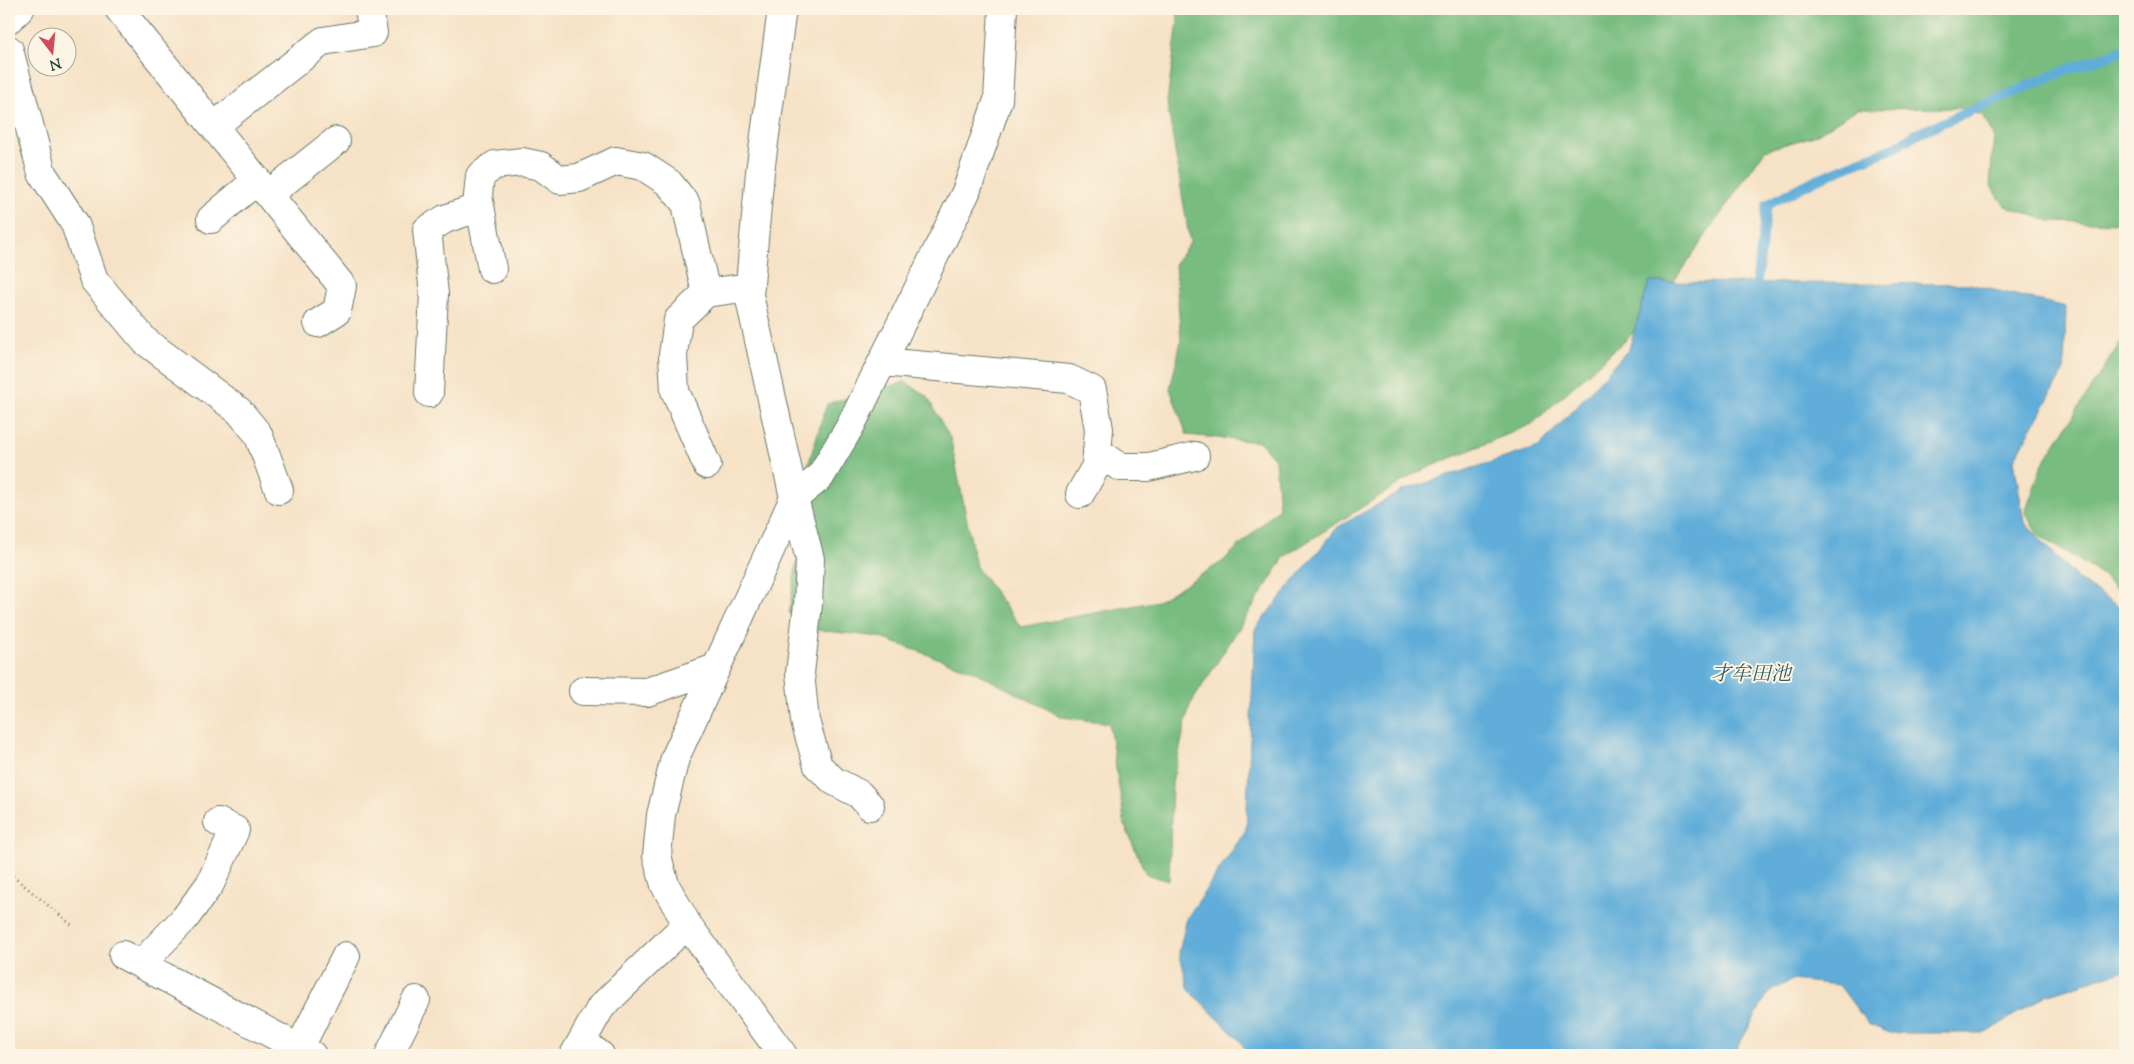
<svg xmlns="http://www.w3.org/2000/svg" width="2134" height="1064" font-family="'Sorts Mill Goudy','Noto Serif JP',serif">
<rect width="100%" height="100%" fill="#fcf5e5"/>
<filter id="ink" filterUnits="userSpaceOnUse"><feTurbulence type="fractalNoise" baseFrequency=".02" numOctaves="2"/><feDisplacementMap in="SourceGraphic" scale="10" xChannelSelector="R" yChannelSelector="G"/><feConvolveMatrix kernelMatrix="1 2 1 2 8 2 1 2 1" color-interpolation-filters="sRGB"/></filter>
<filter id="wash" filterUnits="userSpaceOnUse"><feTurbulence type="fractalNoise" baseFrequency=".0096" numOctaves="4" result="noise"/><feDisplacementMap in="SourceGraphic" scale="20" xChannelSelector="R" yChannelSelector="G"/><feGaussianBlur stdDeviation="1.12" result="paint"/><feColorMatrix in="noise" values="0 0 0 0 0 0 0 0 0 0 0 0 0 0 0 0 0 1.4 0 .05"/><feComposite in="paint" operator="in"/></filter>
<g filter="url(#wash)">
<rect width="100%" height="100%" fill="#f6e2c6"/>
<path fill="#78bc80" stroke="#4c7c5a" d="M1177,9h948v217l-3,-3 -72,-2 -45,-15 -15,-21 4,-49 -12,-21 -23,-7 -102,1 -43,27 -49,14 -118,170 -115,104 -116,49 -131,83 -95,149 -18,77 -3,99 -23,-7 -21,-48 -16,-103 -47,-6 -91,-47 -92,-33 -71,-8 -19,-16 11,-74 5,-64 22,-71 78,-22 22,14 24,44 25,127 45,60 137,-26 64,-39 57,-54 -4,-49 -15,-17 -73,-7 -17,-46 11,-48 -6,-77 15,-21 -23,-141 11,-79z
M2125,335v263l-24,-24 -63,-39 -13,-22 17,-48z"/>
<path fill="#60add9" stroke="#407586" d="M1649,282l320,2 97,23 -2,63 -50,90 10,62 56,59 45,30v359l-79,25 -60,38h-96l-22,-9 -29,-39 -47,-5 -23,12 -36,63h-485l-7,-13 -52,-52 -10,-38 8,-34 59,-88 9,-201 83,-102 66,-37 135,-43 90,-98z"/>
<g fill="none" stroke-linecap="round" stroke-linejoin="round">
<path stroke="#60add9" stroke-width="10" d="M1755,294l12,-89 48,-25 80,-33 21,-13 150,-64 59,-20"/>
</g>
</g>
<g filter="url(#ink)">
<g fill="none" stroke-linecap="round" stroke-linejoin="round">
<g stroke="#6a7767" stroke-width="30">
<path id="minor" d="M119,9l223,277 -5,25 -19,12
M782,9l-22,163 -11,123 45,203 -119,260 -14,57 -4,41 8,29 22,39 96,131
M9,19l11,-10
M9,50l33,123 33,51 19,56 51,61 94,70 19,23 21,56
M214,126l109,-85 50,-8 -4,-24
M269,194l67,-53
M211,219l46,-39
M492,269l-14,-73 2,-20 15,-11 27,-3 19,4 19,14 19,-2 37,-17 27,5 26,17 17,21 20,89
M882,362l187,17 23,11 7,39 -3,37 -16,28
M429,393l5,-99 -7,-64 18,-11 35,-12
M1097,451l23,16h29l46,-11
M707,465l-32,-74 -2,-36 5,-35 28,-27 44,-6
M583,691l64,1 69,-24
M870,806l-11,-12 -25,-13 -16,-15 -13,-45 -5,-48 8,-69 2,-45 -16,-61 26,-21 31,-52 115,-233 32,-92 5,-91
M123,955l189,100
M141,964l44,-46 25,-34 25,-54 -17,-8
M582,1042l18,13
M299,1049l47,-93
M389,1055l27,-55
M574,1055l27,-48 86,-83"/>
</g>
<path stroke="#6a7767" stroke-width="3" stroke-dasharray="1 4" stroke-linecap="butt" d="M9,873l64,53"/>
<use href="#minor" stroke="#fff" stroke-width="28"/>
</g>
</g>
<g text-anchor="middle" stroke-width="4" stroke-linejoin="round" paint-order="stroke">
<g font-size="20" font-style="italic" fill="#325f66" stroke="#fcf5e5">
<text x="1751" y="680">才牟田池</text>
</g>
</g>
<rect width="2134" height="1064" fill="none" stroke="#fcf5e5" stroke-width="30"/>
<g transform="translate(52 52) rotate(164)"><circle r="24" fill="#fcf5e5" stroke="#a4ab9e"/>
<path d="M0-4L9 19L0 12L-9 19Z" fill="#d1495b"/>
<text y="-8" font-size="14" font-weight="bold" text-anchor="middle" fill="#1f3d34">N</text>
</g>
</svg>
